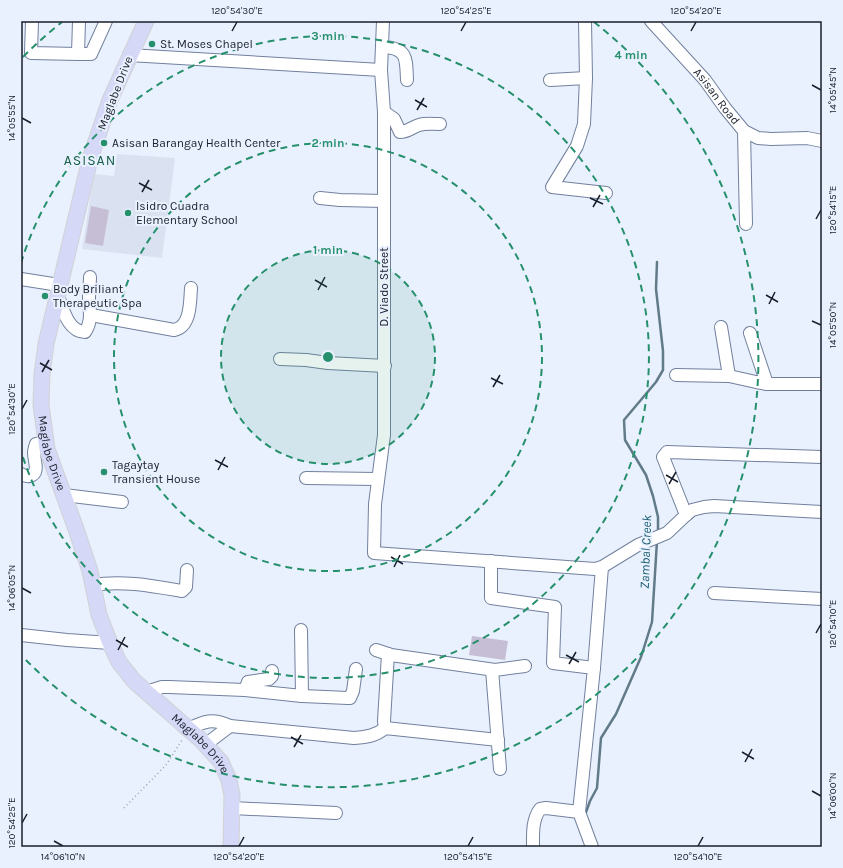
<svg xmlns="http://www.w3.org/2000/svg" width="843" height="868" font-family="Karla,sans-serif">
<rect width="100%" height="100%" fill="#eaf1fe"/>
<path fill="#dae2f2" d="M117,154l58,4 -13,100 -80,-9 12,-75 20,2z"/>
<path fill="#c6bed4" d="M91,206l18,4 -6,36 -18,-3z
M472,636l36,5 -3,19 -36,-5z"/>
<g fill="none" stroke-linecap="round" stroke-linejoin="round">
<path stroke="#617b88" stroke-width="2.5" d="M657,262l-1,27 7,62v19l-7,12 -32,38 1,20 21,35 7,21 5,21v17
M585,815l5,-14 7,-13 4,-50 15,-24 25,-57 11,-35 5,-81"/>
<g stroke="#71809d" stroke-width="14">
<g id="minor">
<path d="M32,21l-1,32 47,1 1,-33"/>
<path d="M383,21l-2,49 3,42v323l-9,69 -1,49 221,16 7,-2 36,-22 29,-12 19,-18 6,-5 12,-3 10,-1 108,6"/>
<path d="M585,21l1,57 -2,46 -7,22 -25,41 54,6"/>
<path id="s1" d="M651,21l54,59 20,28 19,23 14,7 13,1 36,-1 15,3"/>
<path d="M383,47c25,1 23,12 24,33"/>
<path d="M78,54h13l15,-33"/>
<path d="M129,55l252,15"/>
<path d="M550,80l36,-2"/>
<path d="M384,112l10,7 6,13c8,0 12,-5 19,-7 7,-2 14,-1 21,-1"/>
<path d="M744,131l2,93"/>
<path d="M320,198l20,2 44,1"/>
<path d="M21,279l38,6"/>
<path d="M58,296c5,13 10,36 27,36 8,-12 4,-22 4,-35 0,-7 1,-14 1,-20"/>
<path d="M91,315l83,15c17,-3 16,-28 17,-42"/>
<path d="M721,327l8,49"/>
<path d="M750,333l17,51"/>
<path d="M280,359l26,1 22,3 57,3"/>
<path d="M676,375l53,1 27,6 11,2h55"/>
<path d="M21,474c3,2 5,3 9,2 10,-3 4,-15 4,-23 0,-3 1,-6 2,-9l10,-1"/>
<path d="M306,478l71,1"/>
<path d="M64,495l58,7"/>
<path d="M686,515l-23,-58 4,-5 155,5"/>
<path d="M491,561v37l64,9 -2,56 41,5 -15,144"/>
<path d="M93,585c29,-5 60,1 89,6l4,-4 1,-17"/>
<path d="M714,593l108,6"/>
<path d="M301,630l1,66"/>
<path d="M21,635l46,5 43,3"/>
<path d="M376,650l15,5 104,15 30,-4"/>
<path d="M594,668l8,-101"/>
<path d="M492,670l8,99"/>
<path d="M245,690l3,-8 21,-3 3,-3v-5"/>
<path d="M146,692l16,-5h7l76,3 57,6 46,2h2l3,-7 3,-22"/>
<path d="M385,728l-1,-7 4,-67"/>
<path d="M188,729c17,-8 24,-11 42,-3l124,12c12,-1 22,-2 31,-10l113,12"/>
<path d="M205,745l25,-19"/>
<path d="M232,808l104,5"/>
<path d="M533,847c0,-13 -1,-27 7,-38l6,-1 33,4 13,35"/>
</g>
</g>
<g stroke="#d1d2d4" stroke-width="17">
<g id="major">
<path id="s2" d="M146,21l-36,79 -20,59 -44,185 -4,30 -1,31 6,44 29,80 14,42 9,44 11,28 9,19 15,19 67,59 20,22 8,18 3,15 -1,52"/>
</g>
</g>
<path stroke="#99a0ad" stroke-width="1.5" stroke-dasharray="1 3" stroke-linecap="butt" d="M124,808l42,-43 16,-25"/>
<use href="#minor" stroke="#fff" stroke-width="12"/>
<use href="#major" stroke="#d6d8f7" stroke-width="15"/>
</g>
<path fill="none" stroke="#181e2a" stroke-width="1.5" d="M232,31l5,-9M461,31l5,-9M691,31l5,-9M812,85l9,5M415,100l12,7M417,110l7,-12M22,118l9,5M139,183l13,7M142,192l7,-12M590,198l13,6M593,207l7,-12M816,219l5,-9M315,280l12,7M318,290l7,-13M766,295l12,7M769,304l6,-12M812,321l9,4M40,363l12,7M42,372l7,-12M491,378l12,6M493,387l7,-12M22,409l5,-9M215,460l13,7M218,470l7,-13M666,475l12,7M669,484l7,-12M391,557l12,7M394,567l6,-12M22,588l9,5M816,633l5,-9M116,640l12,7M118,650l7,-13M566,655l13,7M569,664l7,-12M291,737l12,7M294,747l7,-12M742,752l12,7M745,762l7,-13M812,791l9,5M22,823l5,-9M54,841l9,5M239,846l5,-9M468,846l5,-9M698,846l5,-9"/>
<circle cx="328" cy="357" r="107" fill="#26906d" fill-opacity=".12"/>
<g fill="none" stroke="#26906d" stroke-width="2" stroke-dasharray="7 5">
<circle cx="328" cy="357" r="107"/>
<circle cx="328" cy="357" r="214"/>
<path d="M21 263A321 321 0 1 1 21 451"/>
<path d="M23 57A428 428 0 0 1 62 22M594 22A428 428 0 1 1 23 657"/>
</g>
<g fill="#26906d" stroke="#eaf1fe" stroke-width="1.5">
<circle cx="152" cy="44" r="4"/>
<circle cx="104" cy="143" r="4"/>
<circle cx="128" cy="213" r="4"/>
<circle cx="45" cy="296" r="4"/>
<circle cx="104" cy="472" r="4"/>
</g>
<g text-anchor="middle" stroke-width="4" stroke-linejoin="round" paint-order="stroke">
<g font-size="12" fill="#181e2a" stroke="#eaf1fe" text-anchor="start">
<text x="160" y="48">St. Moses Chapel</text>
<text x="112" y="147">Asisan Barangay Health Center</text>
<text x="136" y="210">Isidro Cuadra<tspan x="136" dy="14">Elementary School</tspan></text>
<text x="53" y="293">Body Briliant<tspan x="53" dy="14">Therapeutic Spa</tspan></text>
<text x="112" y="469">Tagaytay<tspan x="112" dy="14">Transient House</tspan></text>
</g>
<g font-size="12" fill="#181e2a" stroke="#eaf1fe">
<text transform="translate(115 93) rotate(-69)" y="4">Maglabe Drive</text>
<text dy="4" stroke="none"><textPath href="#s1" startOffset="100">Asisan Road</textPath></text>
<text transform="translate(384 287) rotate(-90)" y="4">D. Viado Street</text>
<text dy="4" stroke="none"><textPath href="#s2" startOffset="450">Maglabe Drive</textPath></text>
<text dy="4" stroke="none"><textPath href="#s2" startOffset="786">Maglabe Drive</textPath></text>
</g>
<g font-size="13" font-style="italic" fill="#1b5d73" stroke="#eaf1fe">
<text transform="translate(645 552) rotate(-88)" y="5">Zambal Creek</text>
</g>
<g font-size="14" letter-spacing="1" fill="#155e46" stroke="#eaf1fe">
<text x="90" y="165">ASISAN</text>
</g>
</g>
<circle cx="328" cy="357" r="6" fill="#26906d" stroke="#eaf1fe" stroke-width="2"/>
<g font-size="12" text-anchor="middle" font-weight="bold" fill="#26906d" stroke="#eaf1fe" stroke-width="4" stroke-linejoin="round" paint-order="stroke">
<text x="328" y="40">3 min</text>
<text x="631" y="59">4 min</text>
<text x="328" y="147">2 min</text>
<text x="328" y="254">1 min</text>
</g>
<rect width="843" height="868" fill="none" stroke="#eaf1fe" stroke-width="44"/>
<rect x="22" y="22" width="799" height="824" fill="none" stroke="#181e2a" stroke-width="1.5"/>
<g font-size="10" text-anchor="middle" fill="#181e2a">
<text x="237" y="14">120°54'30"E</text>
<text x="466" y="14">120°54'25"E</text>
<text x="696" y="14">120°54'20"E</text>
<text transform="translate(832 90) rotate(-90)" y="4">14°05'45"N</text>
<text transform="translate(11 118) rotate(-90)" y="4">14°05'55"N</text>
<text transform="translate(832 210) rotate(-90)" y="4">120°54'15"E</text>
<text transform="translate(832 325) rotate(-90)" y="4">14°05'50"N</text>
<text transform="translate(11 409) rotate(-90)" y="4">120°54'30"E</text>
<text transform="translate(11 588) rotate(-90)" y="4">14°06'05"N</text>
<text transform="translate(832 624) rotate(-90)" y="4">120°54'10"E</text>
<text transform="translate(832 796) rotate(-90)" y="4">14°06'00"N</text>
<text transform="translate(11 823) rotate(-90)" y="4">120°54'25"E</text>
<text x="63" y="860">14°06'10"N</text>
<text x="239" y="860">120°54'20"E</text>
<text x="468" y="860">120°54'15"E</text>
<text x="698" y="860">120°54'10"E</text>
</g>
</svg>
